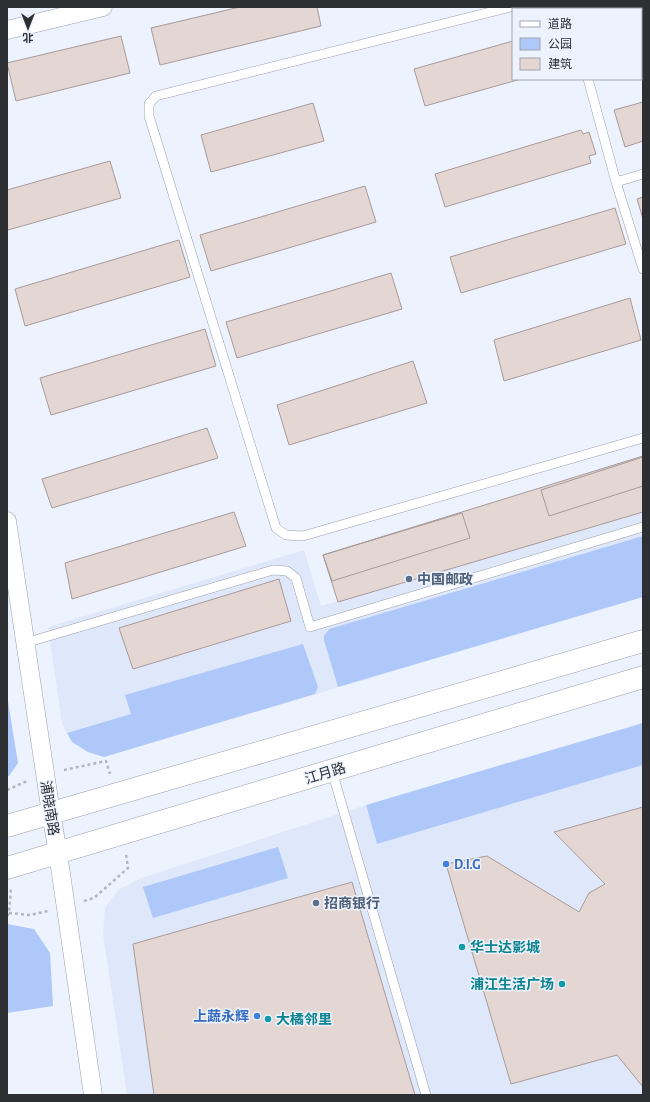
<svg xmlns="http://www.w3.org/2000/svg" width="650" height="1102" font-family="'Alegreya Sans','Noto Sans SC',sans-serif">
<rect width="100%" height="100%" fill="#edf3fe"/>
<path fill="#dfe8fb" d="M643,512v85l-539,160 -16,-5 -16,-10 -10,-18 -14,-97 256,-77 17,56z
M643,765v330h-516l-24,-161 2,-26 13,-18 23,-12 225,-73 11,39z"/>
<path fill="#afc8fa" d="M643,536v61l-305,90 -14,-47v-4l5,-7z
M303,644l15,43 -3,7 -211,63 -16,-5 -16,-10 -5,-9 64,-19 -6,-19z
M7,695l11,68 -9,13 -2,1z
M643,723v42l-266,79 -11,-39z
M278,847l10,31 -135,40 -10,-31z
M7,924l27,5 16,24 3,53 -46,7z"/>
<path fill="#e4d6d3" stroke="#a89a97" d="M240,7h77l4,19 -161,39 -9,-37z
M624,7h19v35h-2v-33h-17z
M121,36l9,37 -114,28 -9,-38z
M513,41v38h8l-96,27 -11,-37z
M643,102v39l-18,6 -11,-37z
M313,103l11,38 -113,31 -10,-37z
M581,130l2,4 6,-2 7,22 -7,2 2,7 -146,44 -10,-33z
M110,161l11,37 -113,32 -1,-5v-35z
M365,186l11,36 -165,49 -11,-36z
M643,197v22l-6,-20z
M615,208l11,36 -165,49 -11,-36z
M179,240l11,37 -165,49 -10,-37z
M391,273l11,36 -165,49 -11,-36z
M630,298l11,42 -137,41 -10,-41z
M205,329l11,37 -165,49 -11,-37z
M413,361l14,42 -138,42 -12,-40z
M207,428l11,30 -166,50 -10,-29z
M643,456v56l-305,90 -15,-47z
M643,457v29l-94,30 -8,-26z
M234,512l12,34 -174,53 -7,-36z
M462,513l8,25 -138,43 -9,-26z
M279,579l12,42 -158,48 -14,-41z
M643,807v280l-26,-32 -106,29 -65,-220 41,-8 92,56 10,-19 16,-9 -51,-52z
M352,882l63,213h-261l-21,-151z"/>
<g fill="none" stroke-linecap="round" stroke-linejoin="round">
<g stroke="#9a9faa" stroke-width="10">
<path id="service" d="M510,7l-354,89 -7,8v12l127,412 10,7 17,1 340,-98
M564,7l1,2
M588,79l28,103 27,87
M616,182l27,-8
M25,643l248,-73 14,1 9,7 14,49 333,-100
M332,771l94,324"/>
</g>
<g stroke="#9a9faa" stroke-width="19">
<path id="minor" d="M7,30l96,-23
M7,521l44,292 7,40 35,242"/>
</g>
<g stroke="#9a9faa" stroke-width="23">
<path id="tertiary" d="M7,826l636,-185
M7,868l636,-191"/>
</g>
<path stroke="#b0b5be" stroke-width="2.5" stroke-dasharray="3 3" stroke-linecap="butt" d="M64,770l42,-9 4,13
M7,790l20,-9
M84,901l10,-3 34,-30 -2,-14
M9,913l21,2 18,-4
M7,916l2,-3 2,-25"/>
<use href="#service" stroke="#fff" stroke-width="9"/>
<use href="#minor" stroke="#fff" stroke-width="18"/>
<use href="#tertiary" stroke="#fff" stroke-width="22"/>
</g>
<g fill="#5c6f8a" stroke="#edf3fe" stroke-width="1.5">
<circle cx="409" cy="579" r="4"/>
<circle cx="316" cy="903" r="4"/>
</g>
<g fill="#3f7fe0" stroke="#edf3fe" stroke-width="1.5">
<circle cx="446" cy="864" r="4"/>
<circle cx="257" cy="1016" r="4"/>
</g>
<g fill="#0f9aa8" stroke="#edf3fe" stroke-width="1.5">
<circle cx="462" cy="947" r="4"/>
<circle cx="562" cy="984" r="4"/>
<circle cx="268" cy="1019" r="4"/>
</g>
<g text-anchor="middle" stroke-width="3" stroke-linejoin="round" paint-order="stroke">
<g font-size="14" font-weight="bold" fill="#4e5e75" stroke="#edf3fe" text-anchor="start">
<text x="417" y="584">中国邮政</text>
<text x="324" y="908">招商银行</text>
</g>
<g font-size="14" fill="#2d2f33" stroke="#edf3fe">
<text transform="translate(325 773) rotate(-17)" y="5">江月路</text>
<text transform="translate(50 808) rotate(81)" y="5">浦晓南路</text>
</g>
<g font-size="14" font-weight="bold" fill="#366cbe" stroke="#edf3fe" text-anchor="start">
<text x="454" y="869">D.I.G</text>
<text x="249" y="1021" text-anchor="end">上蔬永辉</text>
</g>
<g font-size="14" font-weight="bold" fill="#0d838f" stroke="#edf3fe" text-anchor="start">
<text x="470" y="952">华士达影城</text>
<text x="554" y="989" text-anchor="end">浦江生活广场</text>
<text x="276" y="1024">大橘邻里</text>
</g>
</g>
<rect width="650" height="1102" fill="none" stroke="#2d2f33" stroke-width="16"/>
<rect x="512" y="8" width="130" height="72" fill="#edf3fe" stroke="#a0a5ad"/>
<rect x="520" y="21" width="20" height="6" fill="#ffffff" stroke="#a0a5ad"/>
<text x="548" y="28" font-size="12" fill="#2d2f33">道路</text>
<rect x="520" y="38" width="20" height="12" fill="#afc8fa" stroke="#a0a5ad"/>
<text x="548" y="48" font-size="12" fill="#2d2f33">公园</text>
<rect x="520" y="58" width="20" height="12" fill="#e4d6d3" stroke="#a0a5ad"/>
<text x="548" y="68" font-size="12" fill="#2d2f33">建筑</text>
<g transform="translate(28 28) rotate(180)" stroke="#edf3fe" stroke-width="3" paint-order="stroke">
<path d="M0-3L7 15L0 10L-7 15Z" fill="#2d2f33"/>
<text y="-6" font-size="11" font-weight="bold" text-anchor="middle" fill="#2d2f33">北</text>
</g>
</svg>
